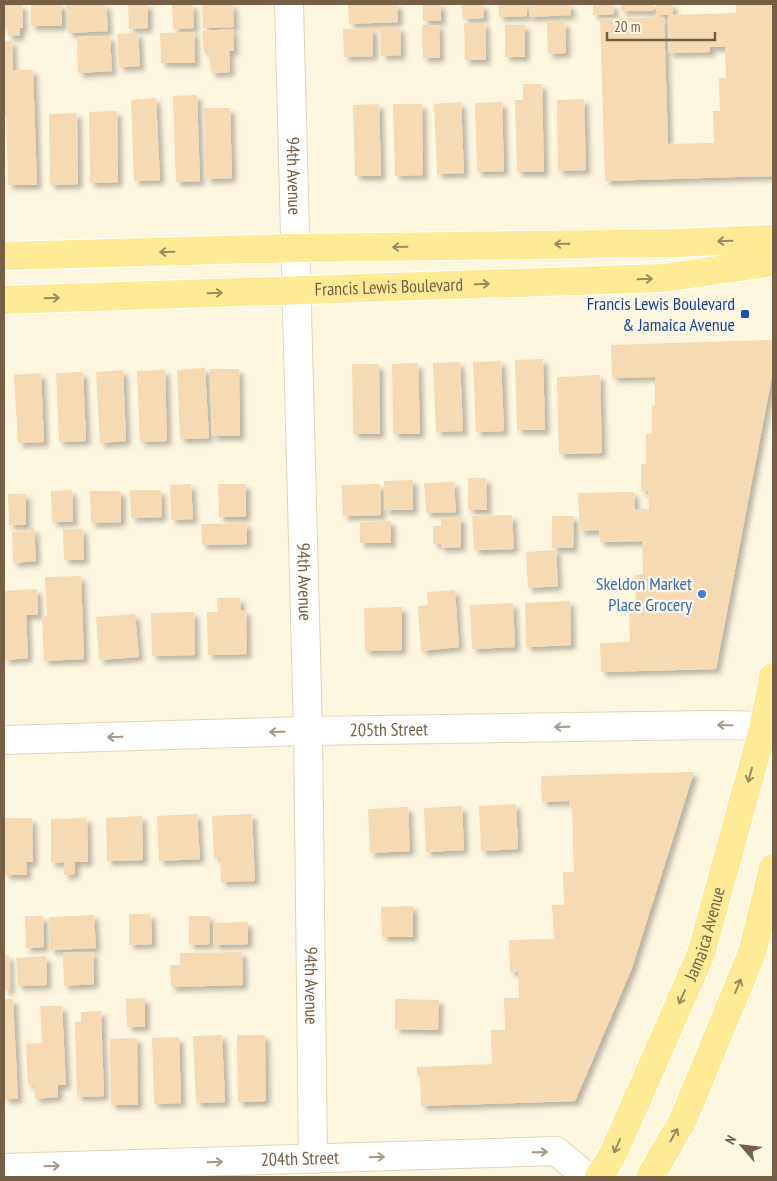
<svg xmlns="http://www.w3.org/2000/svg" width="777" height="1181" font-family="'PT Sans Narrow',sans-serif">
<defs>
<filter id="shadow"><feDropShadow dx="4.5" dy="4.5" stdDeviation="2.5" flood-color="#0004"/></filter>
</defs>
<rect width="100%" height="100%" fill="#fef7df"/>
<path fill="#f6dab4" filter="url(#shadow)" d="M4,4h18l1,24h-3v8h-12v-8h-4z
M31,4h31v22h-31z
M83,4h23l2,27 -40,2 -2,-28z
M128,4h20v24l-19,1z
M172,4h21l1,24 -21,1z
M202,4h31l1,23 -31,1z
M348,4h50v18l-49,2z
M423,4h18v17h-18z
M462,4h21l1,14 -21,1z
M498,4h29v12l-28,1z
M529,4h41l1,11 -42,2z
M593,4h20l1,10 -21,1z
M621,4h32v7h-32z
M656,4h17v11l63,-2v-9h37v172l-168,5 -5,-162 64,-2 4,127 46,-1 -1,-32h7l-1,-33h7l-1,-31h-15v5l-41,1 -1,-38h-12z
M547,22h18l1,31 -18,1z
M464,23h21l1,37h-21z
M422,25h17l1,33h-17z
M505,25h20v32h-20z
M380,27h20l1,28 -20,1z
M373,28v28l-29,1 -1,-28z
M233,29l1,22h-5l1,21 -19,1 -2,-20h-5l-2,-22z
M194,32l1,31h-34l-1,-30z
M138,33l2,33 -21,1 -2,-33z
M110,36l2,35 -34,2 -1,-36z
M4,41h8l1,29h20l4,115h-29l-2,-70h-2z
M523,84h19l2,88h-27l-2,-72h8z
M197,95l3,86 -24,1 -3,-86z
M156,98l4,82 -26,1 -3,-81z
M584,99l2,71 -28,1 -1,-71z
M461,102l3,71 -27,1 -3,-70z
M502,102l2,69 -27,1 -2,-69z
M379,104l2,72h-26l-2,-71z
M393,104h29l1,71 -28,1z
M204,108h26l2,70 -26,1z
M117,111l1,71 -28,1 -1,-71z
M77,113l1,71 -28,1 -1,-71z
M773,340v31l-57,298 -115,3 -1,-29 30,-1 -1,-33h7l-1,-34 8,-1 -1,-33 -42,1 -1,-12 -19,1 -2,-38 56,-1 1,17h14l-1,-18h-7v-27h5v-30h6v-28l3,-1v-28l-43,1 -1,-33z
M543,359l2,71h-28l-2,-70z
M501,361l3,70 -28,1 -3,-70z
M460,362l3,69 -27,1 -3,-69z
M418,363l2,71h-27l-1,-70z
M352,364h27l1,70h-27z
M205,368l4,70 -29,1 -3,-69z
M210,369h29l1,67h-28z
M123,370l3,71 -26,2 -4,-71z
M165,370l2,71 -27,1 -3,-71z
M83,372l3,69 -27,1 -3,-69z
M41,373l3,69 -26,1 -4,-68z
M600,375l2,78 -43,1 -2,-77z
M468,478h18l1,32h-19z
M413,480v30h-28l-1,-29z
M454,482l2,30 -30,1 -2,-30z
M191,484l2,35 -22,1 -1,-35z
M218,484h28v33h-27z
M380,484l1,31 -38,1 -1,-31z
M72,490l1,32h-21l-1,-31z
M130,490h31l1,27 -31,1z
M90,491h31v31l-30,1z
M8,494h18v31h-17z
M512,515l2,34 -40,1 -2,-34z
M552,516h22l-1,32h-21z
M441,517h20v30l-20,1v-4h-8v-18h8z
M391,521v22h-31v-21z
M247,523v21l-45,1 -1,-21z
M29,528h5l2,33 -23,2 -1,-31h18z
M63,529h20l1,31h-20z
M556,550l2,36 -30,2 -2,-36z
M81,576l3,83 -40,2 -2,-44 5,-1 -2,-39z
M37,589l1,26h-12l2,43 -24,2v-69z
M455,590l4,57 -38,4 -3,-45 10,-1 -1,-13z
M217,598h23l1,13 5,-1 1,44 -39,1 -1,-43h11z
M570,601l1,44 -45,2 -1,-44z
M513,603l2,44 -43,2 -2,-44z
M402,607v43l-37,1 -1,-43z
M194,612l1,43 -43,1 -1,-43z
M135,614l4,43 -40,3 -3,-43z
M694,772l-62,196 -57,133 -154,5 -1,-30h-3v-9l75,-3 -1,-34h14l-1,-32h15l-1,-26h-8l-1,-32 45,-1 -2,-34h12l-1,-33h11l-2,-66h-2l-1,-5 -27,1 -1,-26z
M516,804l2,45 -37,2 -2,-45z
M462,806l2,44 -38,2 -2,-44z
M408,807l2,44 -40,2 -2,-44z
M197,814l3,45 -41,2 -2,-45z
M252,814l3,67 -34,1 -1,-25 -6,1 -2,-42z
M142,816l1,44 -36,1 -1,-43z
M4,818h28l1,44h-7l1,13h-22v-12h-1z
M87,818l1,44h-13v12l-11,1v-13l-13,1v-44z
M413,906v31h-31l-1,-30z
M129,914h22l1,30 -23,1z
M94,915l2,33 -46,2 -1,-33z
M25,916h18l1,31 -18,1z
M189,916h21v28l-21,1z
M248,922v22l-34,1 -1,-22z
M93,952l1,32 -30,2 -1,-33z
M242,952l1,33 -72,2 -1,-22h10v-12z
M4,955h5l1,35h-6z
M46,956l1,29 -29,1 -2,-28z
M145,998v29h-18l-1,-28z
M4,999h9l5,100h-14z
M395,999l44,1 -1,30 -43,-1z
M40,1006h22l4,79h-8v12l-23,2 -1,-15 -6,1 -2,-41 16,-1z
M101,1011l3,85 -27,1 -2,-75h6v-10z
M222,1035l3,67 -29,1 -3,-67z
M237,1035h28l1,66 -28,1z
M179,1037l2,66 -27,1 -2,-66z
M137,1038l1,67h-27l-1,-66z"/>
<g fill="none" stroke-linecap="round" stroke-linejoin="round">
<g stroke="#e3d4ba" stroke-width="30">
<g id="minor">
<path id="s1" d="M289,4l19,727 5,428"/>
<path id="s2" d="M4,740l304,-9 403,-6 62,1"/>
<path id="s3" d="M4,1168l552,-17 31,26"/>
</g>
</g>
<g stroke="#fff" stroke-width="30">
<g id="primary">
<path d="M4,256l291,-8 379,-5 99,-4"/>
<path id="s4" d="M4,300l659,-22 110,-16"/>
<path id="s5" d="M599,1177l15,-25 87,-198 63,-229 9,-48"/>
<path d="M650,1177l33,-57 69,-167 21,-85"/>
</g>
</g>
<use href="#minor" stroke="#fff" stroke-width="28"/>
<use href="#primary" stroke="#ffea95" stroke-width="28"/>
</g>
<defs><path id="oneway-shaft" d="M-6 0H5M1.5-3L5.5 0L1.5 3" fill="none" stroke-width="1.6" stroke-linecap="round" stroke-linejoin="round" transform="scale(1.25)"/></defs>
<g stroke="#9f895d">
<use href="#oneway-shaft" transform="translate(725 241) rotate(178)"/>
<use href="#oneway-shaft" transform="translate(562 244) rotate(179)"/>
<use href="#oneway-shaft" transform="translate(400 247) rotate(179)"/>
<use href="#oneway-shaft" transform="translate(167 252) rotate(178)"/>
<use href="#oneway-shaft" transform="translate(645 279) rotate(-2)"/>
<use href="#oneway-shaft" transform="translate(482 284) rotate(-2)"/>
<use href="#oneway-shaft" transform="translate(215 293) rotate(-2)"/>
<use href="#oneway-shaft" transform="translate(52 298) rotate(-2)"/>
<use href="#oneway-shaft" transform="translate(750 775) rotate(105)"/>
<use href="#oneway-shaft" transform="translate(738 986) rotate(-68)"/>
<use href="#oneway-shaft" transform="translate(682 997) rotate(114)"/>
<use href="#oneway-shaft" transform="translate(674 1135) rotate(-60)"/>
<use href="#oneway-shaft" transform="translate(617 1146) rotate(114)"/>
</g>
<g stroke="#a69786">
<use href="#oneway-shaft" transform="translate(725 725) rotate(-179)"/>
<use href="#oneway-shaft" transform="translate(562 727) rotate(179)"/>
<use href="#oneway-shaft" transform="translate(277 732) rotate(179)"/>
<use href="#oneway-shaft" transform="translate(115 737) rotate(178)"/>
<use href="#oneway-shaft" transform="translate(540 1152) rotate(-1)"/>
<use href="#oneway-shaft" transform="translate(377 1157) rotate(-2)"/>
<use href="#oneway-shaft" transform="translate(215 1162) rotate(-2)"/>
<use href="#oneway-shaft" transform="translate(52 1166) rotate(-2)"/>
</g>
<rect fill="#1a4fb4" stroke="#fffae7" stroke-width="2" x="740" y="309" width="10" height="10" rx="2.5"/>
<circle fill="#3f7fe0" stroke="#fffae7" stroke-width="2" cx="702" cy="594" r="5"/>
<g text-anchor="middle" stroke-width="4.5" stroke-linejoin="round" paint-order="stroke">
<g font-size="18" fill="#765f45" stroke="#fffae7">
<text dy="6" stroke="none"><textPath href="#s1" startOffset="172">94th Avenue</textPath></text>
<text dy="6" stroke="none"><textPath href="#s4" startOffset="385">Francis Lewis Boulevard</textPath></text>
<text dy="6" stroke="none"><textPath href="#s1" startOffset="578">94th Avenue</textPath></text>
<text dy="6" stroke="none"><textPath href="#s2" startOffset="385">205th Street</textPath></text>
<text dy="6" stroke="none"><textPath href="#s5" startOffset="266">Jamaica Avenue</textPath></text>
<text dy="6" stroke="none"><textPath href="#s1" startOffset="982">94th Avenue</textPath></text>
<text dy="6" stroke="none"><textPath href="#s3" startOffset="296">204th Street</textPath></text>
</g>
<g font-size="18" fill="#164399" stroke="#fffae7" text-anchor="end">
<text x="735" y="310">Francis Lewis Boulevard<tspan x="735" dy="21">&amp; Jamaica Avenue</tspan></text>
</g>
<g font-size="18" fill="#366cbe" stroke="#fffae7" text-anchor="end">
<text x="692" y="590">Skeldon Market<tspan x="692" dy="21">Place Grocery</tspan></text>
</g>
</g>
<rect width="777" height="1181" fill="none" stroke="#765f45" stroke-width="10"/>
<g transform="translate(742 1146) rotate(298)" stroke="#fffae7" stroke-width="4" paint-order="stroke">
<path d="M0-4L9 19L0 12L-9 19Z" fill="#765f45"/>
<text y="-8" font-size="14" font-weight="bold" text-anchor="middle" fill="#765f45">N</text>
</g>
<path d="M607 32v8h108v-8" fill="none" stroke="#765f45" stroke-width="2.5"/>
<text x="614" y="32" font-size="15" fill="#765f45" stroke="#fffae7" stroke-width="4" paint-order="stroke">20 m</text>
</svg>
